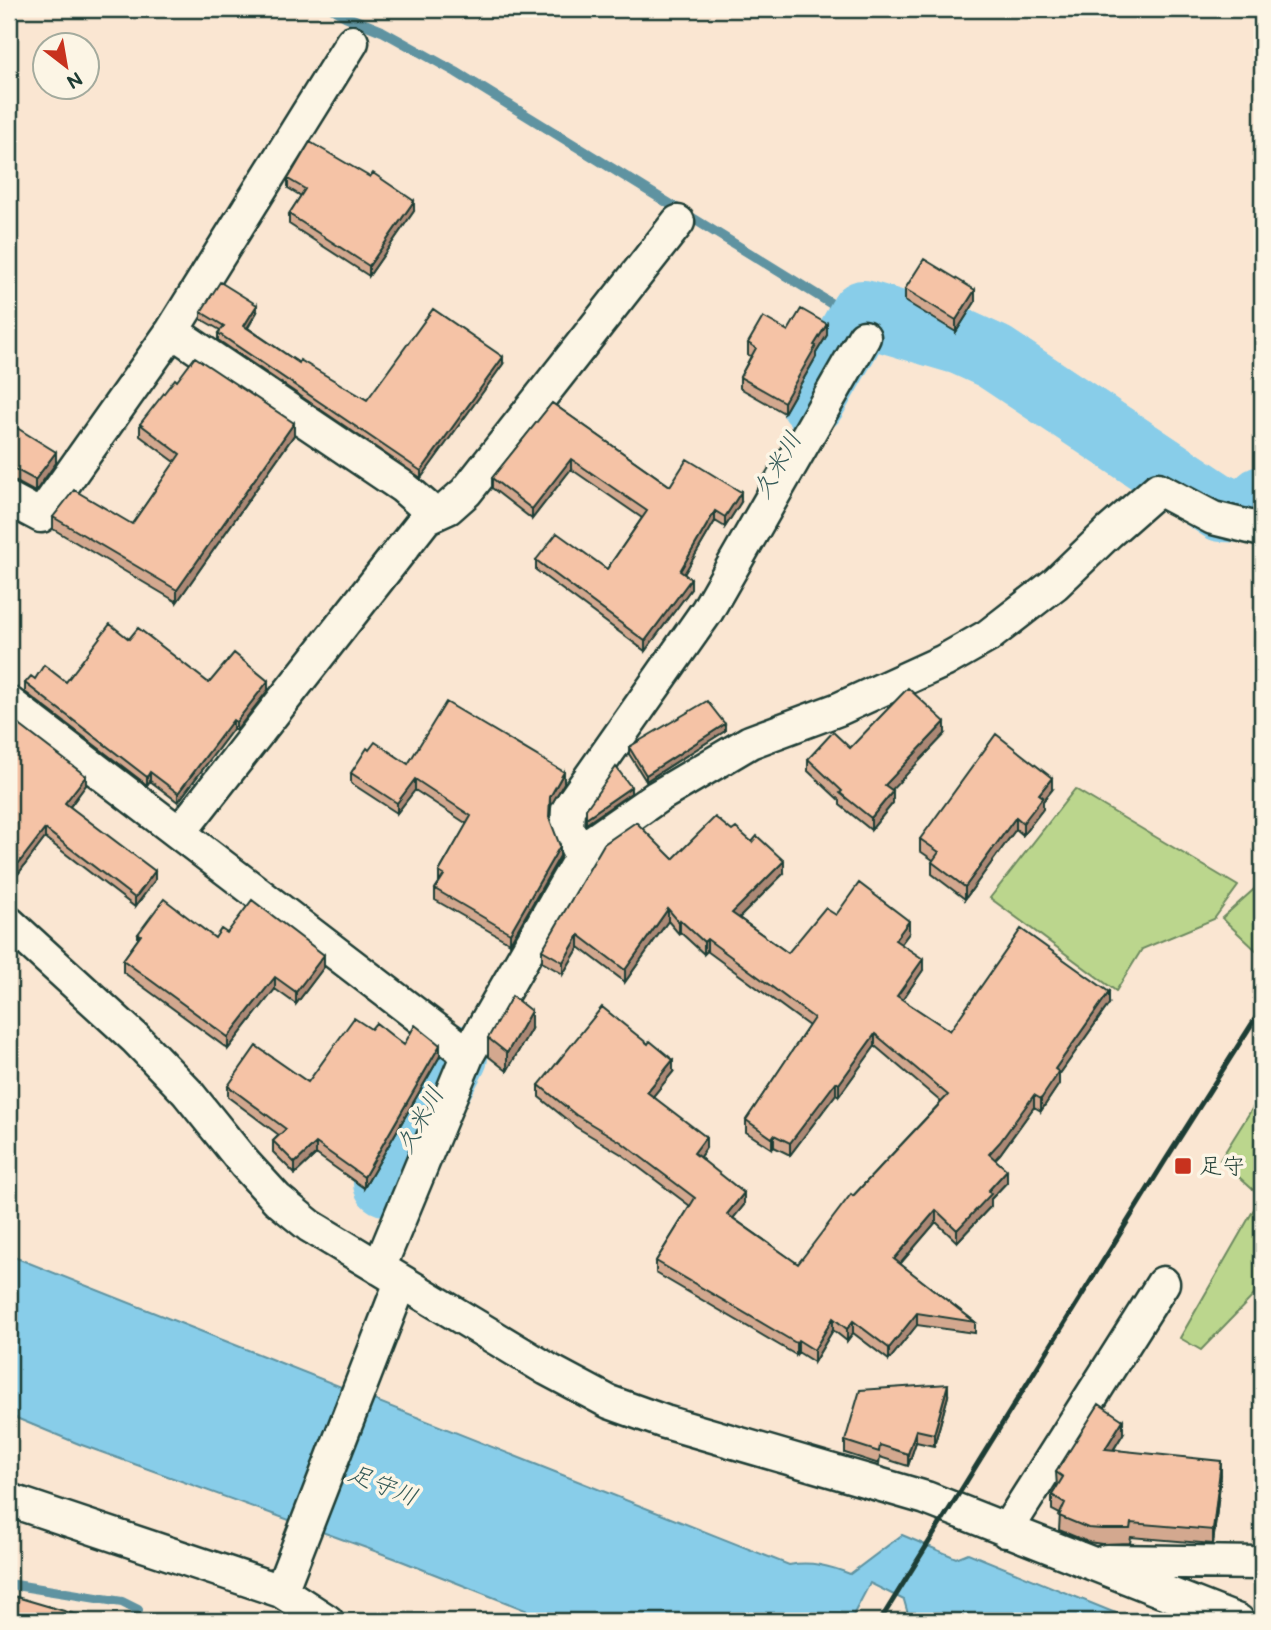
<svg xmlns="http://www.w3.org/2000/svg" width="1271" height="1630" font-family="'Balsamiq Sans','Klee One',sans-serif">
<rect width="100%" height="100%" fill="#fae6d2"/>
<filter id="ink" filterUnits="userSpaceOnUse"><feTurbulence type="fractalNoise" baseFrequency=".0143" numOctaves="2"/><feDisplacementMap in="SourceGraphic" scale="14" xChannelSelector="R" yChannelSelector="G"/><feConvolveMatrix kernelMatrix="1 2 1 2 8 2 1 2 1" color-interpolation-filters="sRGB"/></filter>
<g filter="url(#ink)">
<path fill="#bbd68d" stroke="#6d8a60" stroke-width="2" d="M1075,789l163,97 -24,33 -72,30 -26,42 -126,-93z
M1262,882v74l-40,-38z
M1262,1093v188l-4,10 -57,59 -21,-12 81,-141 -41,-37z"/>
<path fill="#88cde9" stroke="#5e93a1" stroke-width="2" d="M9,1255l780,310c22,-4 41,1 61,9l52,-39 54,23 12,-5 167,68h-225l-6,-21 -34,-17 -20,38h-297l-159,-63 -315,-114 -70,-29z"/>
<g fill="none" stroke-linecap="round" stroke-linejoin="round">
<path stroke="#5e93a1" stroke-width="10" d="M333,9l12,7 37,15 74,41 379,234 28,7
M9,1584l113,18 16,8 -5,11"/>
<path stroke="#88cde9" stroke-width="66" d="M813,401l50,-88 98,29 33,15 228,152 28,1 12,-11
M386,1183l69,-126"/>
<g stroke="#1f3d34" stroke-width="37">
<path id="minor" d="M172,331l231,156 31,27
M9,499l32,17 131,-185 180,-289
M9,703l459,351
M180,832l246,-314 22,-10 18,-16 212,-270
M581,857l-14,-29 1,-19 139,-198 157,-274
M9,923l126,115 52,54 58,72 32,35 33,27 237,143 62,33 56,20 261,76 312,123
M379,1268l89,-214 113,-197 10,-14 66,-46 93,-55 89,-33 105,-48 44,-25 67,-52 54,-52 49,-43 55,29 49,12
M9,1500l272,91 46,30
M1006,1531l157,-248
M1106,1561l156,2
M281,1591l120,-309"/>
</g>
<use href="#minor" stroke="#fcf5e5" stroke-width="32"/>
<path stroke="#1f3d34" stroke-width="5" d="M880,1621l285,-460 97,-153"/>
</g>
<path fill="#d3a88f" stroke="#1f3d34" stroke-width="2" d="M370,177l44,34 -45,65 -80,-52v-10l12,-18 -13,-8v-9z
M905,289l70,13 -19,30 -51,-31z
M201,312h56l-9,16 51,35 68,37 136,-36 -82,114 -203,-138v-7l2,-3 -19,-11z
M788,331l39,4 -11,18v4l-32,56 -44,-25v-11l11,-21 -3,-1v-12z
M552,403l118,83 71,16 -16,25 -10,-6 -31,53 7,15 -46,62 -109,-81v-10l71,9 35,-51 -71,-49 -39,50 -40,-31v-10z
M9,423l47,40 -21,29 -26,-14z
M140,424l154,11 -117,167 -124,-73v-12l79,7 43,-62 -35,-26z
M35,679l31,3 143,1 59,7 -32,41 -3,-2 -55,73 -28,-21 -3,4 -122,-93v-9z
M9,717l77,68 -16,22 85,73 -20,27 -90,-69 -27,36 -9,-7z
M725,731l-79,50 -17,-27v-7z
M945,734l-54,56 2,13 -22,27 -31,-25v-4l-32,-30v-12l42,-11z
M369,750l39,14 156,19 -14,24 -1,11 11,38 -50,87 -75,-43v-11l4,-6v-11l28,-48 -52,-34 -18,23 -46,-30v-10z
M1052,790l-9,11v8l-20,26 -7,-6 -51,70 -33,-25v-12l1,-2 -13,-9v-12z
M732,831l52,42 -45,45 49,35 48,-38 73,18 -8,11 22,26 -21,30 48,31 159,-27 -50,71v9l-18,27 -7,-4 -34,47 -5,5 12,23 -16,17v7l-34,36 -21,-20 -36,42 75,58v11l-58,-8 -28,35 -36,-27 -6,8 -14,-11 -19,32 -16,-10 -2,3 -140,-82v-12l34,-55 -69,-52 -45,-27 -37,-30v-12l134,-13 -20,24 53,52 -6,9 44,48 -11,13 65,46 55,-68 88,-94 -66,-56 -36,50 -3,-2 -46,61 -16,-8 -2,2 -26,-17v-12l63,-94 -102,-75 -3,3 -24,-22 -1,2 -11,-13 -43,61 -46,-35 -16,27 -21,-12v-12l131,-91z
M227,933l97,34 -28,37 -21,-15 -47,60 -105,-77v-12l15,-21v-5l77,4z
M371,1029l33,16 36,11 -76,132 -48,-34 -21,20 -22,-22v-11l6,-6 -51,-38v-11l80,-4z
M531,1029l-24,42 -19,-15v-18z
M948,1396l-14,50 -18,-4 -8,24 -28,-9 -1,7 -34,-11v-12z
M1123,1434l-9,15 107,26 -8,69 -82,-7 -1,6 -28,1 -14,-2 -29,-12 1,-16 -8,-4v-15l5,-8 -1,-15z
M1262,1571v39l-7,-2v-12z"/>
<path fill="#ac8874" stroke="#1f3d34" stroke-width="2" d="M414,201v10l-45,65v-10z
M975,290v12l-19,30v-12z
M257,305v7l-13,21v-7z
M827,324v11l-11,18v4l-32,56v-11l30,-57z
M503,357v7l-82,114v-7z
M294,423v12l-117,167v-12z
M56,452v11l-21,29v-12z
M571,459v10l-39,50v-10z
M741,492v10l-16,25v-10z
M715,511v10l-35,60v-10z
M691,579v10l-46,62v-10z
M268,681v9l-32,41v-9z
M233,720v9l-55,73v-9z
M945,722v12l-60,63v-12z
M725,724v7l-79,50v-6z
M150,772v9l-3,4v-8z
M564,772v11l-14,24 -1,20 1,-30z
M86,776v9l-21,28v-10z
M1052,778v12l-9,11v8l-20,26v-12l16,-29z
M415,779v11l-18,23v-10z
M631,787v6l-45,31v-6z
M893,791v12l-22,27v-12z
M1016,817v12l-51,70v-12z
M45,829v9l-27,36v-10z
M560,846v10l-50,87v-10z
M784,861v12l-52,52v-12z
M155,871v9l-20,27v-9z
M668,909v12l-43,61v-12z
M680,920v12l-1,2v-12z
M909,921v12l-14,19v-12z
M579,935v12l-16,27v-12z
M707,939v12l-3,3v-12z
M324,955v12l-28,37v-12z
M923,959v11l-26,38v-12z
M275,977v12l-47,60v-12z
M1109,992v12l-50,71v9l-18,27v-12l14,-30z
M531,1011v18l-24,42v-18z
M875,1034v12l-36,50v-12z
M440,1045v11l-76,132v-11z
M673,1060v12l-26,32v-12z
M836,1082v12l-46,61v-12z
M1034,1095v12l-34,47 -11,12v-12z
M774,1135v12l-2,2v-11z
M706,1137v11l-12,17v-12z
M316,1143v11l-21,20v-11z
M1007,1170v12l-16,17v7l-34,36v-12l31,-39z
M744,1193v12l-17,21v-12z
M936,1210v12l-42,49v-12z
M917,1313v12l-28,35v-12z
M833,1318v12l-19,32v-12z
M853,1321v12l-6,8v-12z
M798,1340v12l-2,3v-12z
M948,1384v12l-14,50v-12z
M1123,1420v14l-18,29v-14z
M916,1430v12l-8,24v-12z
M1221,1461v14l-8,69v-14z"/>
<path fill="#f5c3a6" stroke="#1f3d34" stroke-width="2" d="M310,142l60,35 3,-4 41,28 -45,65 -80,-52 16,-25 -17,-10z
M924,259l51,31 -19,30 -51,-31z
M220,282l37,23 -13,21 55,37 1,-3 67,40 66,-91 70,48 -82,114 -203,-138 6,-7 -23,-14z
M801,309l26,15 -13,21 2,1 -32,56 -44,-25 16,-29 -8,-5 15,-26 25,14z
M195,357l99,66 -117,167 -124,-73 21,-27 58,34 48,-70 -40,-30 35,-45 2,2z
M552,403l118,83 17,-27 54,33 -16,25 -10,-6 -35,60 11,8 -46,62 -109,-81 21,-27 50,36 40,-58 -76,-52 -39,50 -40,-31z
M9,423l47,29 -21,28 -26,-14z
M110,624l19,15 9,-11 71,55 25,-30 34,28 -32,41 -3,-2 -55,73 -28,-21 -3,5 -122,-94 6,-7 4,3 9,-14 22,17z
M908,688l37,34 -60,63 8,6 -22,27 -31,-25 2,-2 -34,-32 25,-27 17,16z
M707,701l18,23 -79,51 -17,-28z
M446,702l118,70 -14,25 -1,20 11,29 -50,87 -75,-44 9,-14 -5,-3 32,-56 -56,-37 -18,24 -46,-30 16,-25 2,2 6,-8 33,22z
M9,717l77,59 -21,27 90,68 -20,27 -90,-69 -27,35 -9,-6z
M996,734l56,44 -13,16 4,3 -20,26 -7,-6 -51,70 -33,-25 7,-10 -19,-13z
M616,767l15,20 -45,31v-9z
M715,817l17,14 4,-3 16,14 5,-6 27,25 -52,52 56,40 37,-45 11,7 23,-32 50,38 -14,19 28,19 -26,37 53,35 71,-102 88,63 -54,77 4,3 -18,27 -7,-4 -34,47 -11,12 18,16 -19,21 3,3 -34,36 -21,-20 -42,49 81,63 -58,-9 -28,35 -36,-27 -6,8 -14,-11 -19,32 -16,-10 -2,3 -140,-82 39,-63 -74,-56 -45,-27 -37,-30 63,-78 46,37 2,-3 23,19 -26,32 59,45 -12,16 50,40 -17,21 71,50 53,-70 2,2 95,-101 -73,-61 -36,50 -3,-2 -46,61 -16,-8 -2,3 -26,-18 68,-102 -107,-79 -3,3 -24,-22 -1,2 -11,-13 -43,61 -46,-35 -16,27 -21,-12 62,-106 32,-22 37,37z
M164,899l51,39 6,-9 6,4 25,-33 72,55 -28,37 -21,-15 -47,60 -105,-77 18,-25 -3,-1z
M512,996l19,15 -24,42 -19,-15z
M354,1018l17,11 5,-6 28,22 11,-20 25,20 -76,132 -48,-34 -21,20 -22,-22 13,-12 -58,-43 28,-40 52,36z
M948,1384l-14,50 -18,-4 -8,24 -28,-9 -1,7 -34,-11 15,-51z
M1099,1404l24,16 -18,29 116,12 -8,69 -82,-7 -1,6h-28l-14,-1 -29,-12 6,-13 -13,-8 11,-18 -7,-5z
M1262,1571v27l-7,-2z
M9,1594l1,1 88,26h-89z"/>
</g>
<rect fill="#c8321e" stroke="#fcf5e5" stroke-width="2.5" x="1174" y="1157" width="18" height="18" rx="3.5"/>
<g text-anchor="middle" stroke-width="7" stroke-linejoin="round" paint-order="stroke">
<g font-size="23" fill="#1f3d34" stroke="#fcf5e5" text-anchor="start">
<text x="1199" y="1174">足守</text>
</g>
<g font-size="24" font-style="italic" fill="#345a58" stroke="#fcf5e5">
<text transform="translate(777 465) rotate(-60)" y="8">久米川</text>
<text transform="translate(420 1120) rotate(-61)" y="8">久米川</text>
<text transform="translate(383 1485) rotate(22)" y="8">足守川</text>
</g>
</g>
<rect width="1271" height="1630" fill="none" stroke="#fcf5e5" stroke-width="35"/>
<rect x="18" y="18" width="1236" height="1595" fill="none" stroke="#1f3d34" stroke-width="2.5" filter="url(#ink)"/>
<g transform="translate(66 66) rotate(149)"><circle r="33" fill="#fcf5e5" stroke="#a4ab9e" stroke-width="2"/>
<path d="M0-5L12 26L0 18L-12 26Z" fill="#c8321e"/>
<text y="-10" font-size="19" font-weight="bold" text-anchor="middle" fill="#1f3d34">N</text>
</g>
</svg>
